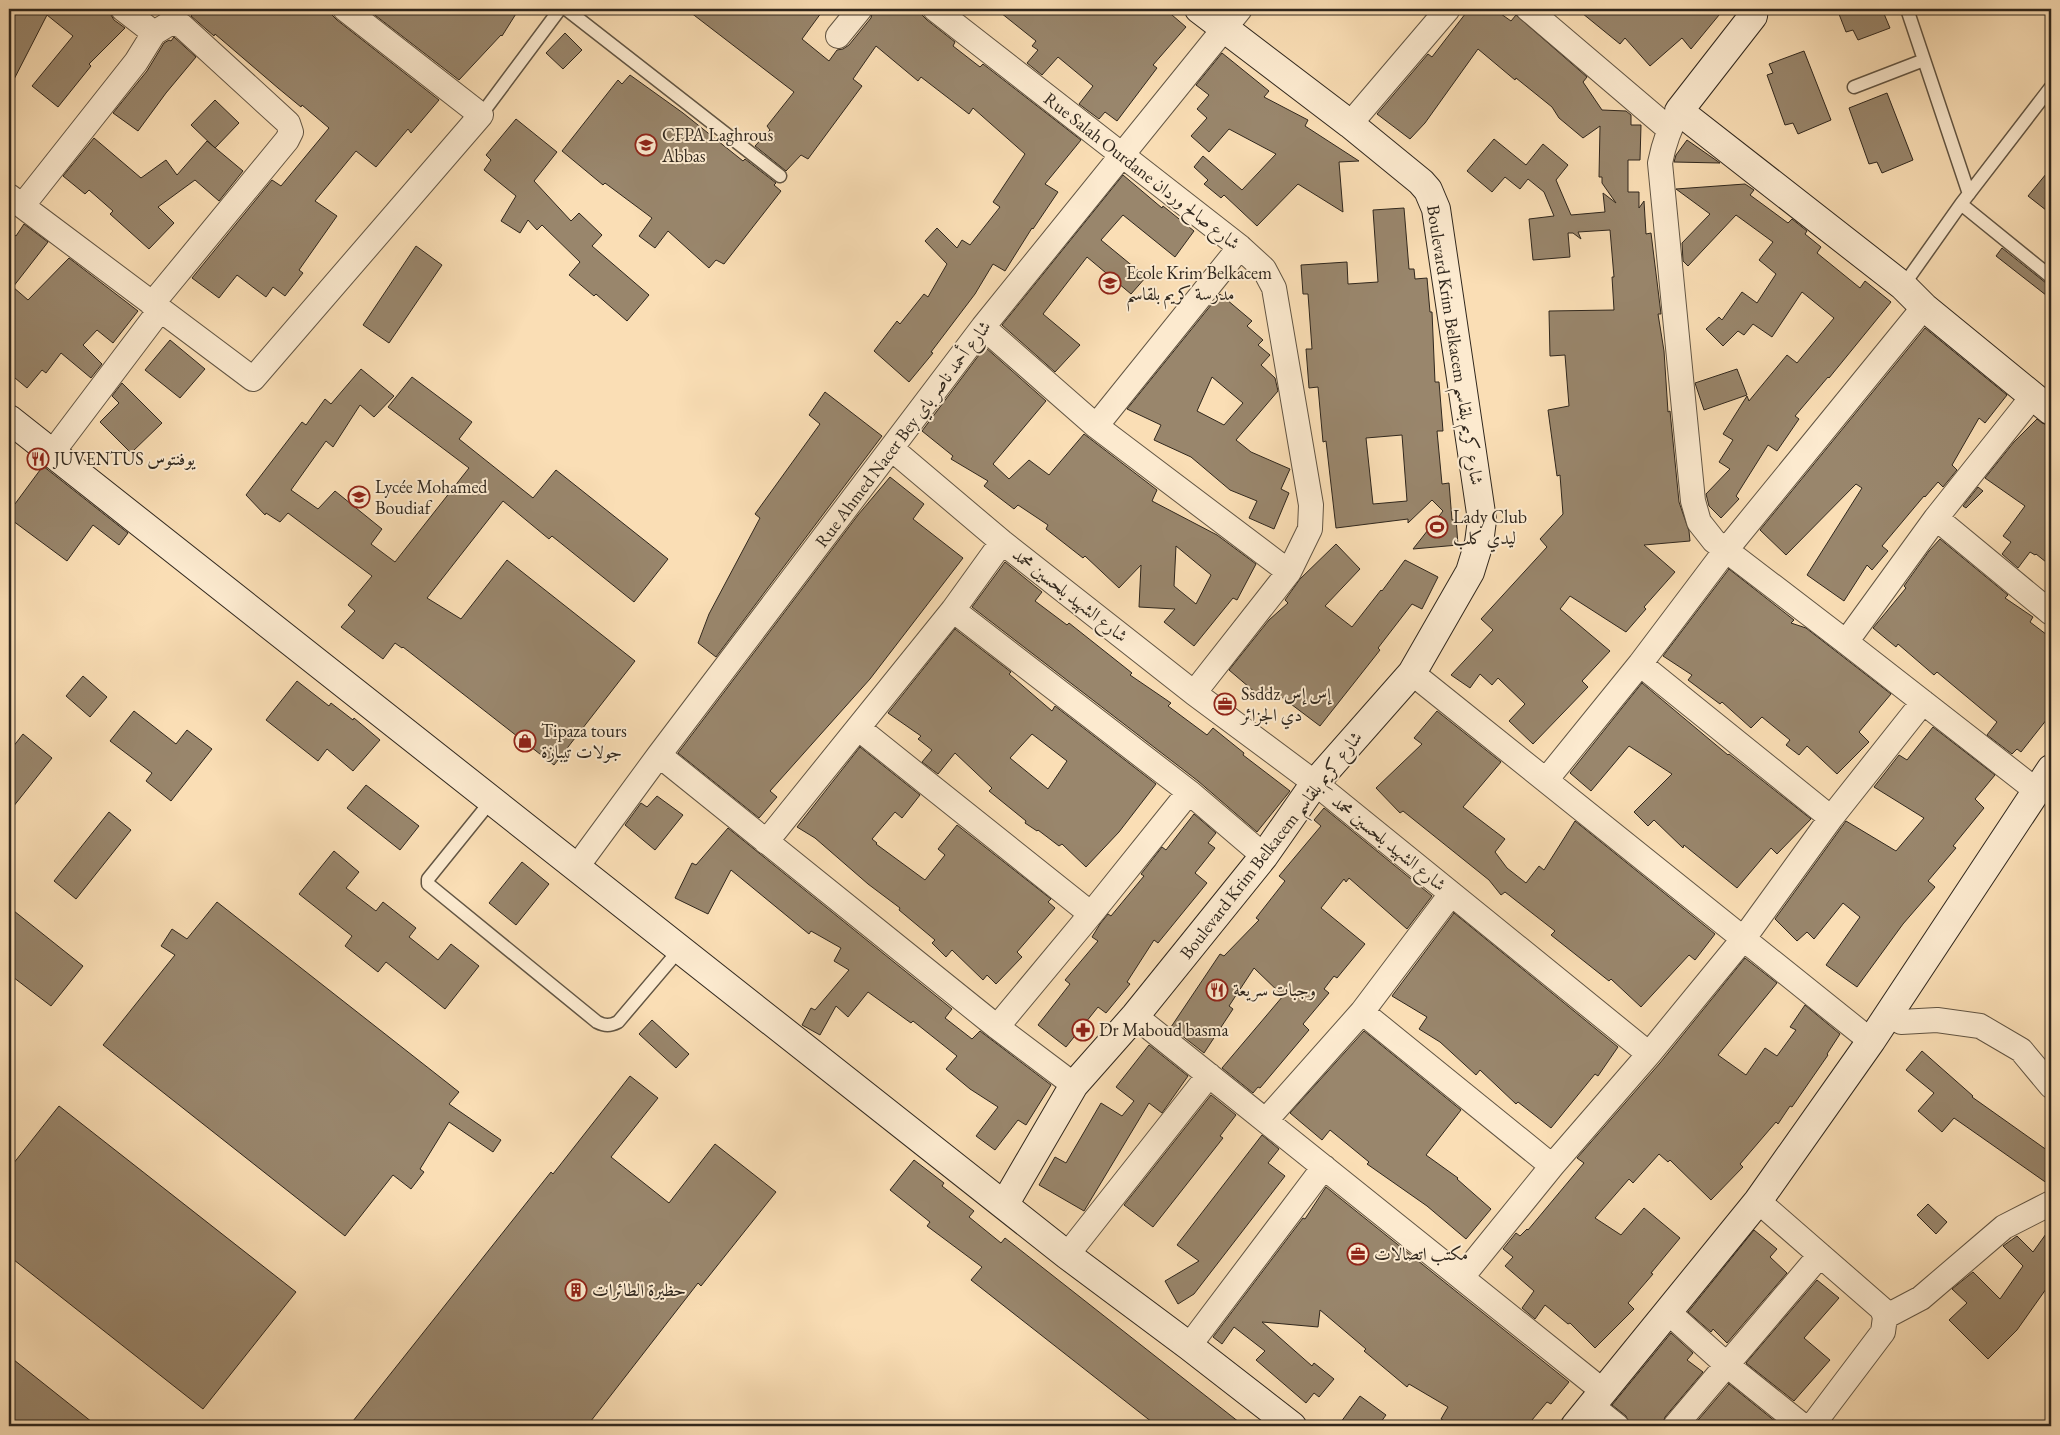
<svg xmlns="http://www.w3.org/2000/svg" width="2060" height="1435" font-family="'EB Garamond',Amiri,serif">
<rect width="100%" height="100%" fill="#fadeb5"/>
<filter id="stains"><feTurbulence type="fractalNoise" baseFrequency=".004" numOctaves="4"/><feColorMatrix values="0 0 0 0 .2 0 0 0 0 .09 0 0 0 0 .02 0 0 0 .5 -.17"/></filter>
<radialGradient id="worn" r=".72"><stop offset=".6" stop-color="#630" stop-opacity="0"/><stop offset="1" stop-color="#630" stop-opacity=".3"/></radialGradient>
<path fill="#99866c" stroke="#30271d" fill-rule="evenodd" d="M18,9h92l1,6 3,5 11,8 -36,36 2,2 -33,41 -26,-21 41,-50 -26,-21 -38,74v-62z
M197,9h135v6l5,5 102,80 -28,33 -3,-4 -32,38 -20,-16 -41,50 22,15 -38,54 4,3 -18,23 -12,-9 -7,10 -29,-22 -18,23 -27,-20 80,-98 9,6 48,-58 -27,-23 -1,2 -23,-19 -63,-54 -1,2 -23,-20z
M367,9h152l-17,27 -1,-1 -42,45z
M686,9h138l-22,30 27,22 8,-11 6,-1 6,-4 22,-27 2,-9h49v6l5,5 28,22 -2,4 27,21 3,-3 98,76 -36,44 13,8 -25,37 -1,-1 -27,43 -12,-7 -18,30 -44,58 2,1 -24,29 -35,-31 23,-30 3,3 24,-30 4,3 19,-33 -22,-23 12,-13 20,20 5,-8 8,5 30,-38 -7,-5 32,-48 -52,-46 -4,6 -48,-37 -3,4 -42,-35 -23,33 9,7 -54,73 -7,-4 -15,16 -31,-25 15,-16 -3,-4 27,-34z
M996,9h169l21,18 -33,38 4,3 -40,53 -12,-9 -6,7 -20,-15 14,-18 -35,-29 -16,18 -15,-12 11,-13 -6,-4 4,-5z
M1469,9h25l17,12 5,-6 71,62 -4,5 19,28 24,1 5,4v10h10l-1,35h-12v32h11v16l5,-7 2,33 5,-1 10,81h-3l6,37 4,61 2,-1 9,91 10,29 1,10 -46,4 31,27 -31,35 2,2 -20,23 -56,-36 -10,13 50,42 -28,30 6,6 -55,57 -24,-23 16,-17 -27,-26 -6,7 -12,-11 -10,14 -19,-13 42,-45 -12,-11 66,-72 -7,-8 23,-25 -3,-39 -3,1 -9,-66 21,-4 -4,-51 -15,1 -1,-45 65,-1 -2,-33h2l-4,-47 -32,2 3,7 -8,-6h-5l2,24 -37,3 -4,-41 25,-3 -10,-24 -16,-13 -8,10 -15,-12 -13,15 -25,-21 27,-32 32,26 17,-21 25,21 -12,15 15,35 34,-3 -2,-19 13,10 -14,-20v-6h-3l1,-51 -17,12 -24,-20 -7,-11 -36,-29 -1,2 -37,-31 -53,74 -15,16 -33,-25 51,-60 4,3z
M1577,9h147l-33,40 -9,-11 -32,28 -25,-28 -5,6z
M1837,9h45l8,19 -32,12 -5,-10 -7,2z
M565,33l17,17 -19,19 -17,-16z
M174,37l22,20 -30,36 -28,38 -25,-18 34,-42 17,-28 5,-3 2,1z
M1804,51l27,69 -33,14 -5,-11 -8,2 -18,-50 6,-2 -4,-9z
M1222,53l47,38 -5,6 44,23 -3,6 54,35 -20,1 4,50 -45,-28 -41,42 -33,-31 -3,3 -17,-14 4,-4 -14,-13 9,-11 39,34 34,-36 -47,-25 -20,23 -18,-16 16,-18 -10,-9 12,-14 -13,-10z
M630,75l53,38 60,48 2,-2 31,24 -2,2 7,6 -57,73 -8,-4 -7,8 -41,-37 -13,17 -16,-12 13,-18 -47,-35 -2,2 -41,-34 56,-71 4,4z
M1887,93l26,67 -31,13 -5,-11 -8,2 -20,-56z
M215,100l24,23 -24,25 -24,-23z
M516,119l41,33 -23,29 37,40 8,-8 23,22 -10,11 57,49 -22,26 -31,-27 -2,2 -25,-21 11,-13 -38,-37 -5,5 -9,-10 -8,13 -19,-12 15,-25 -32,-26 7,-10 -5,-5z
M94,138l47,40 25,-18 11,15 30,-34 36,30 -24,30 -24,-21 -37,27 16,16 -25,26 -39,-35 3,-3 -24,-21 -4,4 -22,-18z
M1687,140l33,23 -46,-1 2,-7z
M2051,168v46l-23,-18z
M1123,175l39,33 1,-2 31,25 -19,26 -52,-42 -22,25 45,37 -15,17 -44,-37 -44,57 37,31 -25,27 -53,-47z
M1745,184l9,6 -4,5 38,28 4,-4 15,12 -2,3 16,13 -4,6 43,35 5,-7 26,21 -62,76 -1,-1 -33,39 4,3 -22,32 -9,-6 -32,51 3,3 -18,19 -12,-12 -3,-12 24,-25 -11,-7 14,-22 -10,-6 24,-38 2,5 38,-46 10,8 37,-45 -32,-26 -30,45 -19,-13 -9,11 -6,-4 -15,15 -17,-17 13,-12 3,3 20,-28 15,11 19,-29 -17,-14 14,-18 -37,-27 -48,51 -5,-5 -1,-18 28,-29 -34,-25z
M1404,208l5,61h5l1,10 12,-1 3,34h2l3,70h4l4,49h-6l5,53 7,-1 3,37 4,-1 2,26 -45,4 30,-38 -11,-11 -24,23v-4l-72,9 -10,-87 -3,1 -5,-55 -9,1 -3,-39h6l-4,-55h-5l-2,-29 46,-3 1,22 30,-2 -5,-72zM1402,435l5,66 -34,3 -7,-66z
M24,224l24,18 -35,45 15,13 41,-42 69,53 -25,32 -16,-13 -14,15 19,19 -11,14 -30,-25 -15,20 -4,-3 -15,18 -18,-15v-142l7,5z
M416,246l26,19 -53,78 -26,-18z
M2002,248l44,35 5,2v14l-55,-43z
M1220,294l32,27 -5,5 16,14 -5,5 12,10 -9,10 14,13 3,13 -42,49 15,12 39,17 -9,20 8,4 -15,36 -25,-11 8,-17 -27,-11 -39,-33 -37,-17 7,-15 -34,-16zM1212,377l31,26 -19,22 -27,-14z
M1925,328l82,67 -22,28 -6,-5 -27,47 5,5 -14,17 -5,-5 -13,15 -1,-1 -42,50 6,5 -16,19 -5,-5 -23,36 -37,-26 55,-87 -6,-4 -70,71 -26,-25z
M170,340l35,29 -25,29 -35,-28z
M985,347l61,54 -53,63 16,15 20,-19 20,15 35,-41 73,56 -5,11 65,34 39,29 -19,36 -4,-2 -39,48 -30,-24 11,-13 -36,-2 2,-42 -22,23 -34,-32 -2,2 -37,-29 2,-4 -30,-20 -4,4 -30,-23 4,-5 -37,-22 2,-3 -31,-25zM1176,546l35,29 -15,29 -22,-18z
M361,369l33,27 -20,21 -14,-12 -27,42 -7,-6 -35,49 27,19 17,-18 47,38 -11,15 24,18 74,-94 -81,-61 24,-30 60,45 -13,17 74,59 23,-28 112,89 -34,43 -82,-66 -3,3 -46,-38 -76,97 34,21 46,-59 128,101 -81,104 -151,-118 -1,1 -7,-5 -12,16 -42,-32 14,-16 -7,-6 24,-29 -84,-63 -8,9 -14,-9 -1,2 -19,-20 56,-73 4,3 19,-26 6,5z
M1737,369l10,26 -43,15 -9,-27z
M122,383l40,40 -31,30 -31,-31 19,-19 -7,-7z
M825,392l57,44 -166,221 -18,-14 11,-29 51,-96 -5,-4 65,-90 -11,-9z
M2037,419l5,4 9,3v140l-15,-12 -1,1 -5,-3 -12,16 -16,-14 9,-12 -8,-6 22,-30 -40,-28 29,-36z
M43,466l85,67 -9,12 -26,-20 -26,36 -58,-43v-6z
M890,477l34,27 -11,15 50,39 -93,121 -100,112 7,6 -18,21 -81,-65 180,-238z
M1978,487l5,4 -17,17 -3,-2z
M1940,539l68,56 -3,3 28,19 -3,5 21,16v76l-30,38 -4,-3 -5,5 -25,-19 10,-13 -60,-50 -3,3 -36,-31 -2,3 -23,-19 33,-40 -2,-2 25,-35z
M1336,544l24,25 -35,37 27,21 29,-37 1,1 23,-31 33,17 -16,32 -10,-5 -34,44 2,2 -60,76 -49,-37 -8,10 -34,-29 40,-50 19,-17 -3,-3 15,-21z
M1005,562l37,30 -7,9 32,24 2,-2 63,50 -2,2 41,28 -3,3 39,29 6,-7 31,25 -1,2 47,36 -33,41 -59,-51 -226,-174z
M1729,569l65,51 -3,3 15,5 85,66 -32,38 10,10 -32,32 -30,-28 -8,9 -13,-10 4,-5 -28,-23 -11,11 -29,-26 -2,2 -32,-24 4,-5 -29,-19z
M955,629l56,43 -2,2 43,37 3,-5 101,78 -37,48 -33,35 -24,-23 -3,2 -21,-16 -1,1 -12,-8 1,-2 -37,-30 3,-3 -37,-35 -17,21 -16,-12 10,-12 -14,-11 3,-3 -33,-23zM1032,734l35,27 -19,28 -38,-31z
M83,676l24,21 -17,20 -24,-21z
M297,681l32,25 2,-3 22,17 1,-2 26,22 -27,31 -26,-22 -9,12 -52,-41z
M1642,683l86,72 1,-1 82,65 -34,35 -6,-6 -34,40 -53,-43 -1,3 -29,-28 -6,6 -14,-14 38,-38 -43,-28 -38,45 -21,-18z
M134,711l42,33 11,-14 25,19 -41,52 -25,-20 6,-8 -42,-32z
M1437,711l64,51 -38,45 42,32 -10,13 12,16 19,15 13,-17 5,4 31,-49 140,113 -20,26 -6,-5 -48,52 -30,-28 -2,2 -58,-46 4,-4 -50,-39 -4,3 -12,-15 -86,-69 -3,2 -24,-25 46,-44 -8,-6z
M1933,727l62,48 -20,24 9,9 -31,38 3,2 -28,33 7,6 -32,37 -46,63 -31,-22 34,-48 -17,-14 -29,36 -7,-7 -10,9 -22,-22 71,-98 50,30 28,-33 -50,-31 25,-32 8,5z
M23,734l29,24 -43,54v-60z
M860,747l60,48 -18,23 -7,-6 -23,27 5,4 -1,1 49,36 20,-25 -7,-6 19,-24 94,74 -3,3 7,6 -38,44 5,5 -26,27 -9,-9 -4,5 -31,-30 -6,7 -14,-14 3,-3 -36,-30 1,-2 -32,-24 -53,-46 -18,-11z
M366,785l53,41 -19,24 -53,-42z
M657,796l26,19 -28,35 -30,-25 16,-22 6,4z
M1324,808l108,88 -25,33 -58,-51 -3,4 -2,-3 -23,29 44,36 -28,34 -3,-2 -10,13 5,4 -26,31 6,6 -49,58 -2,-1 -5,6 -31,-25 61,-72 -29,-28 -25,38 4,3 -29,44 -33,-26 49,-73 4,2 35,-36 -3,-2 29,-37 -6,-5 42,-50 -7,-6z
M109,812l22,18 -55,69 -22,-18z
M1194,814l22,19 -8,10 7,5 -20,25 12,10 -49,60 -4,-3 -27,42 3,2 -24,29 -8,-6 -32,40 -28,-22 32,-41 -5,-4 33,-39 -6,-4 8,-13 8,-10 3,2 33,-40 -3,-2 21,-27 4,3z
M728,828l224,181 -7,9 27,21 8,-8 71,54 -25,40 -8,-5 -23,30 -19,-14 22,-29 -28,-18 -24,-20 11,-13 -44,-35 -2,2 -43,-31 -20,25 -12,-11 -16,29 -18,-10 9,-17 4,2 34,-40 -15,-9 7,-13 -30,-17 -2,3 -78,-64 -23,44 -33,-16 17,-35 4,2z
M334,851l25,21 -13,16 30,23 7,-9 33,26 -7,9 29,23 13,-16 28,22 -34,43 -59,-47 -8,10 -33,-26 7,-10 -53,-42z
M522,862l27,22 -33,41 -27,-22z
M217,902l242,190 -10,12 52,36 -8,12 -44,-30 -29,47 4,3 -13,17 -18,-14 -48,61 -242,-191 72,-90 -14,-9 11,-17 15,10z
M9,907l74,59 -32,40 -42,-32z
M1454,913l164,134 -20,29 -3,-2 -44,54 -33,-26 -2,2 -36,-34 -4,5 -36,-33 -21,-13 8,-12 -35,-21z
M1745,958l32,25 -59,72 28,20 19,-27 12,8 19,-26 -6,-3 15,-22 35,29 -13,20 1,1 -36,52 -2,-1 -12,18 -2,-2 -36,42 3,3 -32,33 -41,-40 -2,2 -9,-8 -26,29 -4,-4 -34,39 26,17 23,-27 36,30 -29,35 2,1 -25,29 6,6 -39,39 -25,-25 -2,1 -23,-19 -10,14 -13,-11 12,-17 -29,-25 8,-9 -10,-8 13,-16 4,3 7,-7 1,1 56,-67 -7,-5 83,-95z
M652,1020l37,34 -13,14 -37,-34z
M1364,1031l97,79 -35,45 32,23 -1,1 34,30 -25,30 -39,-33 -60,-42 2,-2 -39,-32 -8,10 -32,-27z
M1149,1045l39,31 -26,37 -13,-10 -65,108 -45,-26 16,-28 11,6 35,-60 21,13 12,-15 -18,-14z
M1922,1051l51,45 -1,1 79,56v33l-97,-68 -12,14 -24,-21 16,-18 -28,-23z
M630,1076l28,22 -47,59 58,46 46,-59 61,48 -75,94 -3,-3 -111,143h-238l202,-254 2,2z
M1211,1095l25,20 -16,21 3,2 -70,89 -29,-22z
M59,1106l237,186 -93,117 -194,-153v-87z
M1262,1135l17,14 -11,14 17,13 -91,118 -16,10 -13,-23 34,-20 -22,-16z
M914,1160l30,23 -2,3 32,25 -5,6 32,26 4,-5 239,188h-87l-186,-146 11,-13 -55,-41 3,-4 -40,-32z
M1326,1187l243,195 -18,22 -4,-2 -20,24h-74l-12,-7 7,-12 -39,-23 -2,3 -43,-36 2,-2 -46,-39 -2,17 -56,-5 50,44 2,-3 20,16 -15,18 -5,-4 -8,10 -50,-43 9,-9 -31,-24 -12,17 -9,-7 90,-119 2,1z
M1928,1204l19,18 -11,12 -19,-19z
M2051,1227v55l-34,48 -29,29 -39,-39 18,-17 -15,-14 21,-17 27,27 23,-33 -20,-20 14,-10 16,16z
M1754,1230l23,19 -7,8 17,16 -60,70 -14,-14 -2,3 -23,-20z
M1817,1280l22,18 -35,40 26,22 -36,41 -48,-38z
M1671,1333l22,20 -6,7 16,12 -38,45 -3,9h-32l-4,-10 -14,-11z
M9,1356l88,70h-88z
M1729,1384l52,42h-88z
M1360,1396l26,19 -8,11h-40z"/>
<g fill="none" stroke-linecap="round" stroke-linejoin="round">
<g stroke="#625543" stroke-width="15">
<path id="lane" d="M566,9l214,167
M1907,9l62,185
M1854,87l70,-27
M481,115l79,-106
M1961,204l90,73
M1903,286l58,-82 90,-117
M491,801l-63,78v5l169,138c8,4 13,4 21,0l62,-73"/>
</g>
<g stroke="#625543" stroke-width="26">
<path id="street" d="M123,9l31,24
M935,9l305,238 24,22 10,19 37,217 -1,24 -21,43 -95,121
M1528,9l141,120
M838,36l22,-27
M1679,111c-10,17 -15,32 -19,52l33,338 6,21 15,19 132,101 191,149
M1350,124l98,-115
M9,196l244,183 228,-264 -136,-106
M23,205l113,-143 18,-29 18,-11 10,4 106,97 3,9 -4,8 -135,164
M983,327l113,99 193,146
M1096,426l144,-179
M892,449l110,93 192,151 121,90 334,271
M52,453l108,-143
M1936,518l115,95
M953,610l236,182 75,64
M1846,642l90,-124 97,-122
M1640,664l191,154
M1412,673l459,368
M858,728l233,186
M659,755l338,272 77,58
M1546,780l94,-116 86,-114 198,-243
M766,842l187,-232 49,-68
M576,868l83,-113 324,-428 257,-318
M1362,1012l190,154
M1889,1015l12,7 36,-2 43,6 41,24 30,36
M1135,1016l468,375
M997,1027l94,-113 98,-122
M1266,1120l96,-108 89,-118
M1758,1201l124,108 3,8 -2,15 -71,94
M1067,1255l142,-180
M1462,1277l90,-111 97,-112 95,-116 87,-120 92,-116
M1667,1311l60,54 76,61
M1885,1317l36,-19 83,-71 47,-24
M1189,1346l135,-179
M1592,1406l25,20
M1675,1426l145,-171"/>
</g>
<g stroke="#30271d" stroke-width="30">
<path id="secondary" d="M1754,9l-1,7 -74,95 224,175 21,21 127,104
M9,419l1058,836 122,91 103,80
M1004,1205l70,-120 61,-69 129,-160 51,-73 97,-110 58,-101 9,-29 3,-23 -46,-311 -8,-19 -7,-8 -71,-58 -151,-115
M1575,1426l183,-225 113,-160 180,-272"/>
</g>
<use href="#lane" stroke="#fceacf" stroke-width="12"/>
<use href="#street" stroke="#fceacf" stroke-width="24"/>
<use href="#secondary" stroke="#fceacf" stroke-width="28"/>
</g>
<defs>
<g id="university-ring" transform="scale(1.125)"><circle r="9.5" fill="#fceacf" stroke="#8f2418" stroke-width="1.5"/><path d="M0-5L7-2L0 1L-7-2ZM-4 1L0 2.5L4 1V4Q0 6-4 4Z" fill="#8f2418"/></g>
<g id="school-ring" transform="scale(1.125)"><circle r="9.5" fill="#fceacf" stroke="#8f2418" stroke-width="1.5"/><path d="M0-5L7-2L0 1L-7-2ZM-4 1L0 2.5L4 1V4Q0 6-4 4Z" fill="#8f2418"/></g>
<g id="restaurant-ring" transform="scale(1.125)"><circle r="9.5" fill="#fceacf" stroke="#8f2418" stroke-width="1.5"/><path d="M-5-6h1v4h1v-4h1v4h1v-4h1v5L-1.5 .5V6h-2V.5L-5-1ZM5-6V6H3V1.5H1.5Q1.5-4 5-6Z" fill="#8f2418"/></g>
<g id="stadium-ring" transform="scale(1.125)"><circle r="9.5" fill="#fceacf" stroke="#8f2418" stroke-width="1.5"/><path d="M0-5a6.5 5 0 1 0 0 10a6.5 5 0 1 0 0-10ZM-3.5-1.8h7v3.6h-7Z" fill="#8f2418"/></g>
<g id="office-ring" transform="scale(1.125)"><circle r="9.5" fill="#fceacf" stroke="#8f2418" stroke-width="1.5"/><path d="M-6-3h4V-5.5h4V-3h4V5H-6ZM-1-4.5V-3h2v-1.5ZM-6 0V1H6V0Z" fill="#8f2418"/></g>
<g id="shop-ring" transform="scale(1.125)"><circle r="9.5" fill="#fceacf" stroke="#8f2418" stroke-width="1.5"/><path d="M-5-2.5h2.3a2.7 3.5 0 0 1 5.4 0H5L5.5 6h-11ZM-1.5-2.5h3a1.5 2.3 0 0 0-3 0Z" fill="#8f2418"/></g>
<g id="pharmacy-ring" transform="scale(1.125)"><circle r="9.5" fill="#fceacf" stroke="#8f2418" stroke-width="1.5"/><path d="M-2-6h4v4h4v4h-4v4h-4v-4h-4v-4h4Z" fill="#8f2418"/></g>
<g id="building-ring" transform="scale(1.125)"><circle r="9.5" fill="#fceacf" stroke="#8f2418" stroke-width="1.5"/><path d="M-4-6H4V6H1V3H-1V6H-4ZM-2.5-4.3h1.7v1.8h-1.7ZM.8-4.3h1.7v1.8H.8ZM-2.5-1h1.7V.8h-1.7ZM.8-1h1.7V.8H.8Z" fill="#8f2418"/></g>
</defs>
<g fill-rule="evenodd">
<use href="#university-ring" x="646" y="145"/>
<use href="#school-ring" x="1110" y="283"/>
<use href="#restaurant-ring" x="38" y="459"/>
<use href="#school-ring" x="359" y="497"/>
<use href="#stadium-ring" x="1437" y="527"/>
<use href="#office-ring" x="1225" y="704"/>
<use href="#shop-ring" x="525" y="741"/>
<use href="#restaurant-ring" x="1217" y="990"/>
<use href="#pharmacy-ring" x="1083" y="1030"/>
<use href="#office-ring" x="1358" y="1254"/>
<use href="#building-ring" x="576" y="1290"/>
</g>
<g text-anchor="middle" stroke-width="4" stroke-linejoin="round" paint-order="stroke">
<g font-size="18" fill="#30271d" stroke="#fceacf" text-anchor="start">
<text x="662" y="141">CFPA Laghrous<tspan x="662" dy="21">Abbas</tspan></text>
<text x="1126" y="279">Ecole Krim Belkacem<tspan x="1126" dy="21">مدرسة كريم بلقاسم</tspan></text>
<text x="54" y="465">JUVENTUS يوفنتوس</text>
<text x="375" y="493">Lycée Mohamed<tspan x="375" dy="21">Boudiaf</tspan></text>
<text x="1453" y="523">Lady Club<tspan x="1453" dy="21">ليدي كلب</tspan></text>
<text x="1241" y="700">Ssddz إس إس<tspan x="1241" dy="21">دي الجزائر</tspan></text>
<text x="541" y="737">Tipaza tours<tspan x="541" dy="21">جولات تيبازة</tspan></text>
<text x="1233" y="996">وجبات سريعة</text>
<text x="1099" y="1036">Dr Maboud basma</text>
<text x="1374" y="1260">مكتب اتصالات</text>
<text x="592" y="1296">حظيرة الطائرات</text>
</g>
<g font-size="18" fill="#30271d" stroke="#fceacf">
<text transform="translate(1142 171) rotate(38)" y="6">Rue Salah Ourdane شارع صالح وردان</text>
<text transform="translate(1455 345) rotate(81)" y="6">Boulevard Krim Belkacem شارع كريم بلقاسم</text>
<text transform="translate(903 434) rotate(-53)" y="6">Rue Ahmed Nacer Bey شارع أحمد ناصر باي</text>
<text transform="translate(1070 595) rotate(38)" y="6">شارع الشهيد بلحسين محمد</text>
<text transform="translate(1389 843) rotate(39)" y="6">شارع الشهيد بلحسين محمد</text>
<text transform="translate(1271 845) rotate(-52)" y="6">Boulevard Krim Belkacem شارع كريم بلقاسم</text>
</g>
</g>
<rect width="2060" height="1435" fill="none" stroke="#fadeb5" stroke-width="30"/>
<rect x="10" y="10" width="2040" height="1415" fill="none" stroke="#30271d" stroke-width="2.5"/>
<rect x="15" y="15" width="2030" height="1405" fill="none" stroke="#30271d"/>
<rect width="100%" height="100%" filter="url(#stains)"/>
<rect width="100%" height="100%" fill="url(#worn)"/>
</svg>
